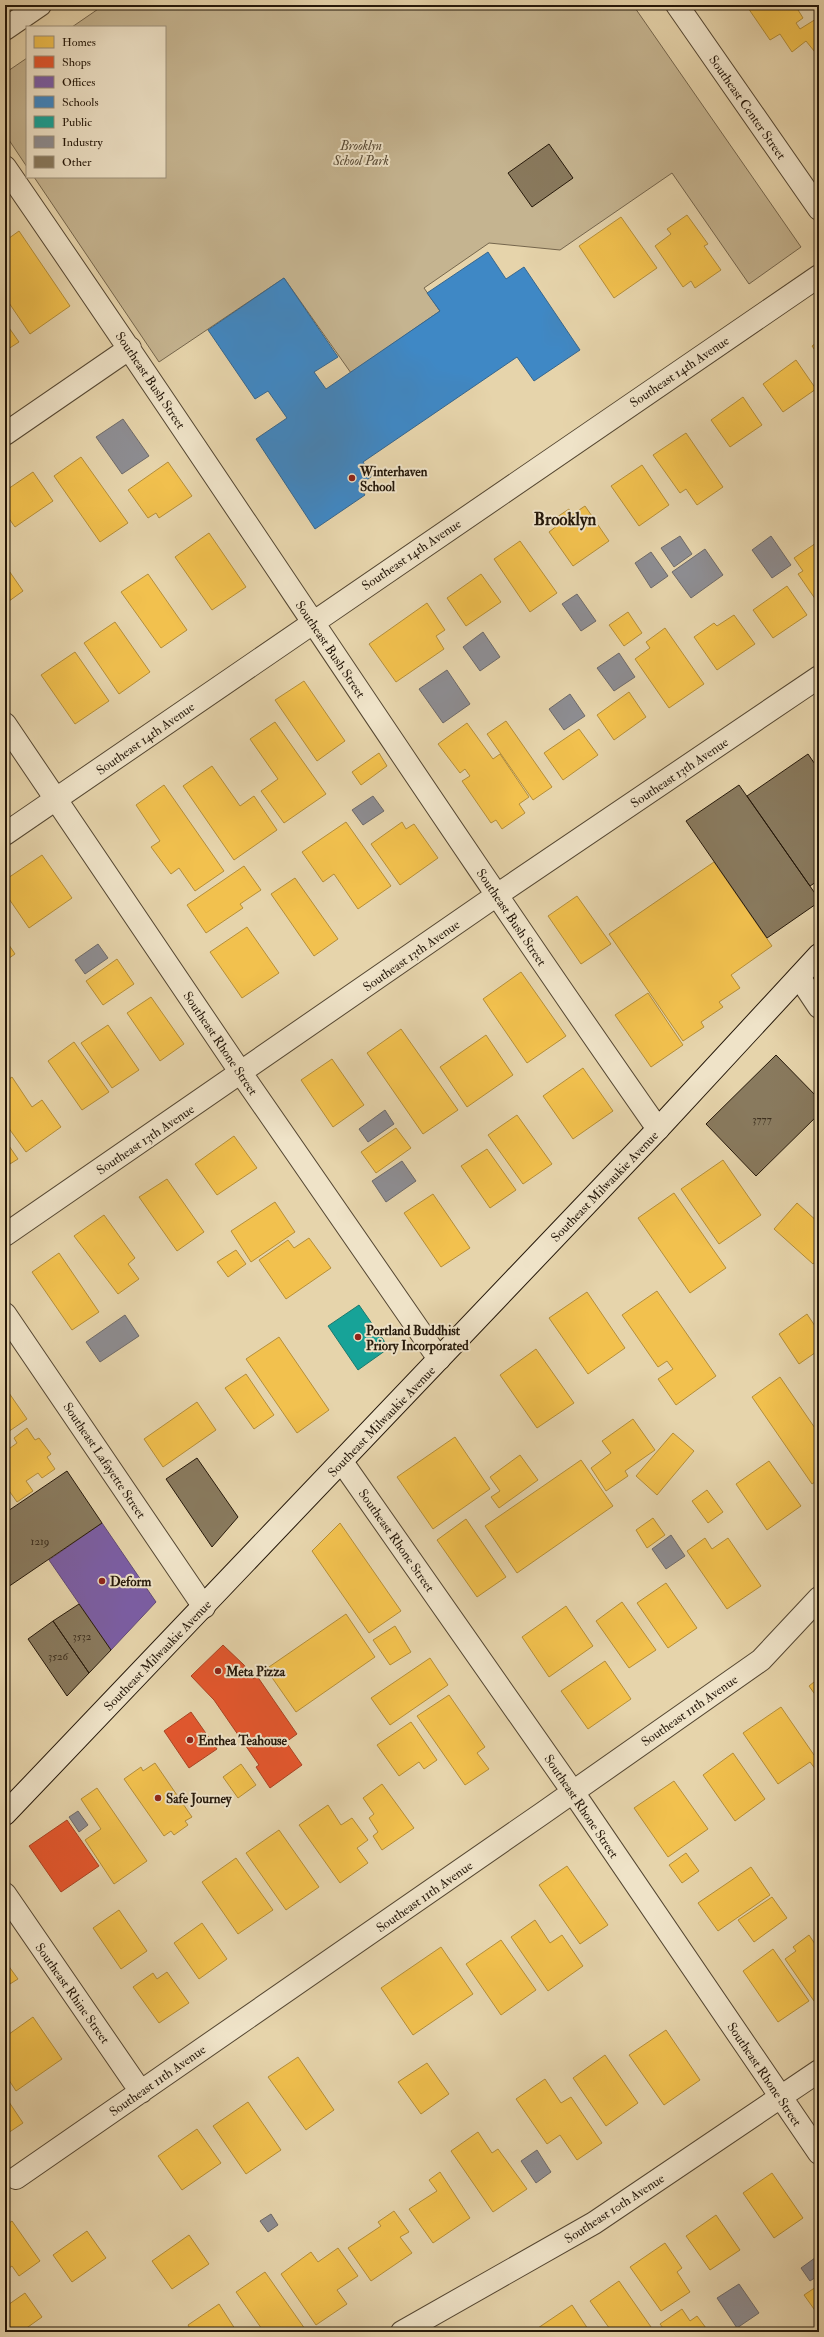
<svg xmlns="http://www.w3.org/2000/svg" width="824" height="2337" font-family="'IM FELL Double Pica',serif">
<rect width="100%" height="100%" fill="#e6d4ab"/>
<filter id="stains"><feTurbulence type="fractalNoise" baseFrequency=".005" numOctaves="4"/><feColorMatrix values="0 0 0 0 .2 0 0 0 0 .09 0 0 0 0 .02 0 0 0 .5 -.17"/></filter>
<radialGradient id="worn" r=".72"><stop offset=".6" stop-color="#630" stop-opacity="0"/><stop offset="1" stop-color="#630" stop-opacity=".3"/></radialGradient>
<path fill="#c5b490" stroke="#75664d" d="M104,5h529l168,242 -52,37 -77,-111 -112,77 -71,-7 -65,45 16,23 -89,62 -67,-95 -125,84 -125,-185h131v-150h-93z
M27,58v109l-22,-33v-61z"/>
<path fill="#f2c14e" stroke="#b48e3a" d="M746,5h49l8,13 -7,5 4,6 16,-10 3,4v34l-13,-16 -14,11 -12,-18 -10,6z
M687,215l21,29 -4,2 17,24 -26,18 -4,-7 -8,6 -28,-41 16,-12 -4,-5z
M621,217l36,51 -43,30 -35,-52z
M19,231l51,75 -40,28 -25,-37v-56z
M5,322l14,20 -14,9z
M819,341v15l-7,-10z
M796,360l20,29 -33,23 -20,-28z
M743,397l19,28 -32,22 -19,-27z
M686,433l37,54 -26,18 -11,-16 -6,4 -27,-38z
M81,457l47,66 -28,19 -46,-66z
M168,462l24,34 -33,22 -3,-5 -8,5 -20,-28z
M642,465l27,40 -30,21 -28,-40z
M33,472l20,29 -38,26 -10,-14v-22z
M585,506l24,35 -36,25 -24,-34 9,-7 -4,-6 15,-10 4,5z
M209,533l37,54 -34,23 -37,-53z
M520,541l37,52 -27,19 -36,-53z
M819,541v62h-1l-20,-29 5,-3 -9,-13z
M5,565l18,26 -18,13z
M148,574l39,56 -26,18 -40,-56z
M481,574l20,28 -35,24 -19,-28z
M787,586l20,29 -34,23 -20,-28z
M427,603l18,27 -9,6 8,13 -48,33 -27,-38z
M628,612l14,21 -18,13 -15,-21z
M734,615l21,29 -38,26 -23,-33 20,-14 3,3z
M115,622l35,50 -31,22 -35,-51z
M665,628l39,56 -35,24 -34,-49 15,-11 -4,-6z
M75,652l34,49 -34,23 -34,-49z
M304,681l41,60 -28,20 -42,-61z
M629,692l17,25 -32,23 -17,-25z
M506,721l46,66 -19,13 -46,-66z
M275,722l51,72 -42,29 -23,-32 17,-12 -28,-40z
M467,723l26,36 7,-5 29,43 -10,7 6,9 -23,16 -6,-9 -5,3 -29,-42 8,-5 -5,-7 -5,4 -22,-29z
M579,729l19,26 -35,25 -19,-27z
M379,753l8,13 -26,19 -9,-13z
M212,766l28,40 14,-10 23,34 -43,30 -51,-74z
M164,785l60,86 -29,20 -16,-23 -8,6 -20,-27 9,-6 -24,-36z
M346,822l45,64 -33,23 -24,-35 -11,8 -21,-30z
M402,822l4,7 8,-5 24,34 -38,27 -29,-41z
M42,855l30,43 -43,30 -24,-35v-13z
M714,862l58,84 -41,29 9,13 -21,14 4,5 -22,15 3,5 -21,14 -74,-107z
M244,866l17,24 -21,14 3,4 -37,25 -19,-28z
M295,878l43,61 -24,17 -43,-62z
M577,896l34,48 -30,20 -33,-48z
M247,927l32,46 -37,25 -32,-46z
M5,939l10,15 -10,7z
M117,959l17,25 -31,21 -17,-24z
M521,972l45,64 -39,27 -44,-64z
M648,993l35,52 -32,22 -36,-52z
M151,997l33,47 -24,17 -33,-48z
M108,1025l31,45 -27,18 -31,-45z
M401,1029l57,81 -35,24 -56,-81z
M486,1035l27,40 -46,32 -27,-40z
M74,1042l35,50 -27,18 -34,-49z
M332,1059l32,46 -31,22 -32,-47z
M583,1068l30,43 -40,28 -30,-43z
M12,1077l20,30 10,-7 19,27 -35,25 -21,-29v-41z
M517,1115l35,49 -29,20 -35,-49z
M396,1128l15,20 -35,25 -15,-21z
M234,1136l23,32 -40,27 -22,-31z
M5,1140l13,19 -13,8z
M487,1149l29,41 -26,18 -29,-42z
M723,1160l38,55 -42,29 -38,-55z
M167,1179l37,53 -27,19 -38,-54z
M674,1193l52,75 -36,25 -52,-75z
M433,1194l37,54 -29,19 -37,-54z
M275,1202l20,30 -44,30 -20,-31z
M797,1203l22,20v34l-6,7 -39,-35z
M104,1215l31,43 -7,6 11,15 -21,15 -44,-58z
M309,1238l22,30 -45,31 -27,-39 29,-20 6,8z
M236,1250l10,14 -18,13 -11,-15z
M59,1253l40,59 -27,18 -40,-58z
M657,1291l59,85 -40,29 -18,-26 15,-10 -6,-8 -9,6 -36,-52z
M587,1292l38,56 -37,26 -39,-56z
M807,1314l12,18v18l-20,14 -20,-30z
M279,1337l50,73 -32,23 -51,-74z
M536,1349l38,54 -37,25 -37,-53z
M246,1374l28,41 -20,14 -29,-41z
M780,1377l39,57v45l-7,5 -60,-87z
M9,1393l18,26 -22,15v-38z
M197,1402l19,28 -53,37 -19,-28z
M633,1419l22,31 -30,21 3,5 -22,15 -15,-23 20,-15 -9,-12z
M27,1428l8,12 4,-2 12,16 -4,3 8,12 -13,9 -4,-5 -12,8 7,10 -16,11 -12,-17v-36l1,2 11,-8 -3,-5z
M673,1433l21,18 -37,44 -21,-19z
M455,1437l35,52 -57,40 -36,-52z
M520,1455l18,25 -39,28 -8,-11 9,-6 -10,-14z
M581,1460l32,46 -96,67 -32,-47z
M769,1461l32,45 -34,24 -31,-46z
M707,1490l16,22 -15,11 -16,-22z
M653,1518l12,17 -18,13 -11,-18z
M466,1519l40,58 -29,20 -40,-57z
M340,1523l61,88 -32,22 -57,-82z
M705,1538l7,11 16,-11 33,48 -34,23 -40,-58z
M666,1583l31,45 -29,20 -31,-45z
M622,1602l34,48 -27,18 -33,-47z
M566,1606l27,40 -44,31 -27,-40z
M346,1614l29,43 -79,55 -30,-43z
M395,1626l16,26 -21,13 -17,-25z
M430,1658l18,27 -58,40 -19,-27z
M605,1661l26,38 -43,30 -27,-38z
M819,1678v22l-10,-14z
M449,1695l36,52 -8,6 12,16 -24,16 -48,-69z
M781,1707l33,48 5,-4v23l-9,-12 -32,22 -35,-51z
M411,1722l26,38 -13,9 -5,-7 -20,14 -22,-31z
M733,1753l32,46 -30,22 -32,-46z
M155,1763l37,54 -7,4 3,4 -14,10 -3,-4 -7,5 -40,-57 17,-12 2,4z
M241,1764l15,21 -18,13 -15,-21z
M674,1781l34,48 -40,28 -34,-49z
M382,1784l32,44 -32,22 -9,-14 5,-4 -9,-14 5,-4 -11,-16z
M97,1788l50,73 -33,23 -29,-44 16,-11 -20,-30z
M328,1805l13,20 11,-7 16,22 -11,8 11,15 -28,20 -41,-58z
M279,1830l40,57 -33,23 -40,-57z
M686,1853l13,18 -17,12 -13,-18z
M236,1858l37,52 -35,24 -36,-52z
M567,1866l41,59 -28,19 -41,-59z
M751,1867l19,28 -52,36 -20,-28z
M772,1897l15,21 -33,24 -16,-22z
M119,1910l28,41 -26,18 -28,-41z
M535,1920l15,23 12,-8 21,31 -35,25 -37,-54z
M202,1923l25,36 -28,20 -25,-36z
M809,1935l10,15v48l-5,3 -29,-42 11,-8 -3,-4z
M501,1940l35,50 -35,25 -35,-51z
M441,1947l32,47 -60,41 -32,-47z
M773,1949l36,52 -31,21 -35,-51z
M5,1961l13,18 -13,8z
M167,1972l22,31 -30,20 -26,-36 20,-14 4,6z
M33,2017l29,42 -46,32 -11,-17v-37z
M666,2030l34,50 -36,25 -35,-50z
M605,2055l33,48 -32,23 -33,-48z
M298,2057l36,53 -28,20 -38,-53z
M427,2063l22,31 -28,20 -23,-32z
M545,2079l16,24 10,-6 31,46 -25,17 -17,-25 -13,9 -31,-45z
M5,2096l18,27 -18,12z
M248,2102l33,48 -35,24 -33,-48z
M197,2129l24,34 -39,27 -24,-34z
M478,2132l14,21 6,-4 29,40 -34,23 -42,-61z
M440,2172l30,46 -37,25 -24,-34 28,-18 -8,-11z
M772,2173l31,45 -29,20 -31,-45z
M394,2211l15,21 -9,5 12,16 -41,28 -23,-33 33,-22 -3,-4z
M716,2215l24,35 -30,20 -24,-34z
M12,2221l28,40 -21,15 -7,-10 -7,5v-45z
M87,2231l19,27 -34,24 -19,-27z
M189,2235l20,29 -37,25 -20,-28z
M665,2243l17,25 -5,4 13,20 -29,19 -31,-44z
M338,2248l20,28 -21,14 10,14 -31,21 -35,-51 30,-22 7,10z
M265,2272l40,57 -5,3h-36l-28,-40z
M619,2281l32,46 -8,5h-31l-22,-31z
M819,2285v31l-15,-21z
M25,2293l17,24 -21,15h-16v-25z
M219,2304l18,28h-45l-4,-7z
M572,2305l18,27h-50l-2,-4z
M682,2309l8,12 7,-5 12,16h-43l-6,-8z"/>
<path fill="#e4572e" stroke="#ab4423" d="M223,1645l21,20 9,14 4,-3 40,58 -11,8 16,23 -32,23 -14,-21 3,-2 -45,-65 -23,-24z
M191,1712l26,37 -28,19 -25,-37z
M67,1820l32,46 -38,26 -32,-46z"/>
<path fill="#7b5ea7" stroke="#614978" d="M102,1523l54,79 -45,48 -62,-90z"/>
<path fill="#3f88c5" stroke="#37668d" d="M488,252l18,27 18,-12 56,83 -46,31 -17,-24 -154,105 9,14 -13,10 6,9 -50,34 -59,-90 31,-21 -19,-27 -13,8 -47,-69 76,-52 54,79 -24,15 12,17 114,-78 -13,-18z"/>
<path fill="#17a398" stroke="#1b796d" d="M359,1305l30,43 -31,22 -30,-44z"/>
<path fill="#8d8d92" stroke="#6e6a69" d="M123,419l26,37 -27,18 -26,-37z
M680,536l12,18 -18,13 -13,-19z
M771,536l20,29 -19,13 -20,-28z
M705,549l18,26 -32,23 -19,-26z
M651,552l17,24 -17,12 -16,-25z
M577,594l19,27 -15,10 -19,-27z
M483,632l17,25 -20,14 -17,-24z
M619,653l16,24 -21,14 -17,-23z
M447,670l23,34 -27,19 -24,-34z
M570,694l15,22 -21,14 -15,-21z
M373,796l11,15 -21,14 -11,-15z
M98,944l10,14 -23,16 -10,-14z
M385,1110l9,14 -26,18 -9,-13z
M402,1161l14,20 -30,21 -14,-21z
M125,1315l14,21 -39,26 -14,-20z
M671,1535l14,21 -19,13 -14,-20z
M78,1811l10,14 -9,7 -10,-15z
M537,2150l14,22 -15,11 -15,-22z
M271,2214l7,11 -10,7 -8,-11z
M819,2255v20l-9,6 -9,-13z
M739,2284l20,29 -22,15 -20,-30z"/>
<path fill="#897a5e" stroke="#25180a" d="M549,144l24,34 -41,29 -24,-34z
M808,754l11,16v110l-9,6 -63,-90z
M739,785l80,114v3l-52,36 -81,-117z
M776,1055l43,44v15l-63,62 -50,-52z
M197,1458l41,59 -26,30 -46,-68z
M67,1471l35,52 -97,66v-76z
M79,1604l32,46 -22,23 -36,-52z
M53,1621l36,52 -22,23 -39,-57z"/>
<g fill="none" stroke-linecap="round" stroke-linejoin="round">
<g stroke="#554732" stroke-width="24">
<path id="street" d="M677,5l142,204
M5,29l35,-24
M5,167c220,319 431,645 653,962
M5,434l125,-86
M5,724l236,349 198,286
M5,834l814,-558
M799,977l20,30
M5,1235l492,-340 322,-218
M5,1314l199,293
M342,1462l231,330 246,361
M5,1894l136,198
M16,2178l527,-365 218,-153 58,-62
M402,2332l192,-109 225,-152"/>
</g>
<g stroke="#25180a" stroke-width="24">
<path id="secondary" d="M5,1814l653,-685 161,-174"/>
</g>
<use href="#street" stroke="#efe3c8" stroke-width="22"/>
<use href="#secondary" stroke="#efe3c8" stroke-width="22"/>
</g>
<g fill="#8f2418" stroke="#efe3c8" stroke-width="1.5">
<circle cx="352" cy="478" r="4"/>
<circle cx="358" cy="1337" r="4"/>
<circle cx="102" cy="1581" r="4"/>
<circle cx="218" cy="1671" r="4"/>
<circle cx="190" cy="1740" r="4"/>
<circle cx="158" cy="1798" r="4"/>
</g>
<g text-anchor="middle" stroke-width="4" stroke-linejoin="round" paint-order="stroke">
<g font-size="11" fill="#3e301f">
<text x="762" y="1123">3777</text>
<text x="40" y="1545">1219</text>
<text x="82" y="1640">3532</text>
<text x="58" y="1660">3526</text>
</g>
<g font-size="13" fill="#25180a" stroke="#efe3c8">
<text transform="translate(748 107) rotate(55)" y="5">Southeast Center Street</text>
<text transform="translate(679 371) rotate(-34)" y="5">Southeast 14th Avenue</text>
<text transform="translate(151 380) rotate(56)" y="5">Southeast Bush Street</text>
<text transform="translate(411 554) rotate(-34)" y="5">Southeast 14th Avenue</text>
<text transform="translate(331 649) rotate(56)" y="5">Southeast Bush Street</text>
<text transform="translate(145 738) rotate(-35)" y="5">Southeast 14th Avenue</text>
<text transform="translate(679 772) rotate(-34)" y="5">Southeast 13th Avenue</text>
<text transform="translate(512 917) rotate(56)" y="5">Southeast Bush Street</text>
<text transform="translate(411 955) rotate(-35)" y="5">Southeast 13th Avenue</text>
<text transform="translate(221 1043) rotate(56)" y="5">Southeast Rhone Street</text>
<text transform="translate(145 1139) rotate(-34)" y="5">Southeast 13th Avenue</text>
<text transform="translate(604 1186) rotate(-46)" y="5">Southeast Milwaukie Avenue</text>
<text transform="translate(381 1421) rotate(-46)" y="5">Southeast Milwaukie Avenue</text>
<text transform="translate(105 1460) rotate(56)" y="5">Southeast Lafayette Street</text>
<text transform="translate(397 1540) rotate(55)" y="5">Southeast Rhone Street</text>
<text transform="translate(157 1655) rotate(-46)" y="5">Southeast Milwaukie Avenue</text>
<text transform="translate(689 1710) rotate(-35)" y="5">Southeast 11th Avenue</text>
<text transform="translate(582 1806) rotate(56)" y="5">Southeast Rhone Street</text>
<text transform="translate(424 1896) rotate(-35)" y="5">Southeast 11th Avenue</text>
<text transform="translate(73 1993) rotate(55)" y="5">Southeast Rhine Street</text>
<text transform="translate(765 2074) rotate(56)" y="5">Southeast Rhone Street</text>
<text transform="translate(157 2080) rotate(-35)" y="5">Southeast 11th Avenue</text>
<text transform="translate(614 2208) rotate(-33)" y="5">Southeast 10th Avenue</text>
</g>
<g font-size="13" font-style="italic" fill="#554732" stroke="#efe3c8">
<text x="361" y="150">Brooklyn<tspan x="361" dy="15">School Park</tspan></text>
</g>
<g font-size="13" font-weight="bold" fill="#25180a" stroke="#efe3c8" text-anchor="start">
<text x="360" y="476">Winterhaven<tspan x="360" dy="15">School</tspan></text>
<text x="366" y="1335">Portland Buddhist<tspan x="366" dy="15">Priory Incorporated</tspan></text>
<text x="110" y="1586">Deform</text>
<text x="226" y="1676">Meta Pizza</text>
<text x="198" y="1745">Enthea Teahouse</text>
<text x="166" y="1803">Safe Journey</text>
</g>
<g font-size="17" font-weight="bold" fill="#25180a" stroke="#efe3c8">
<text x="565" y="525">Brooklyn</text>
</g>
</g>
<rect width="824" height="2337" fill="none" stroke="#e6d4ab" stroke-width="20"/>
<rect x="6" y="6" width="812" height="2325" fill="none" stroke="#25180a" stroke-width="2"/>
<rect x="10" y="10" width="804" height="2317" fill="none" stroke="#25180a"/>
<rect x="26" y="26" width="140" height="152" fill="#efe3c8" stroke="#9e927c"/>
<rect x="34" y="36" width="20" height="12" fill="#f2c14e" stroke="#9e927c"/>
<text x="62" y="46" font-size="12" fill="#25180a">Homes</text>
<rect x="34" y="56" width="20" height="12" fill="#e4572e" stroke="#9e927c"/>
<text x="62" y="66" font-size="12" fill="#25180a">Shops</text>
<rect x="34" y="76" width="20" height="12" fill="#7b5ea7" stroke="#9e927c"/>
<text x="62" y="86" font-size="12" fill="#25180a">Offices</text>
<rect x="34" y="96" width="20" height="12" fill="#3f88c5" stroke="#9e927c"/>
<text x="62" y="106" font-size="12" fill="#25180a">Schools</text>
<rect x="34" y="116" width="20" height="12" fill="#17a398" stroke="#9e927c"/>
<text x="62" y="126" font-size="12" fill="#25180a">Public</text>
<rect x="34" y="136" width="20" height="12" fill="#8d8d92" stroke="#9e927c"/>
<text x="62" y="146" font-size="12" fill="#25180a">Industry</text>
<rect x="34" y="156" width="20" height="12" fill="#897a5e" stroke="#9e927c"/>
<text x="62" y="166" font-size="12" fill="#25180a">Other</text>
<rect width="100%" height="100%" filter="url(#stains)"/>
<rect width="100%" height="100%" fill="url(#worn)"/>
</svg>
